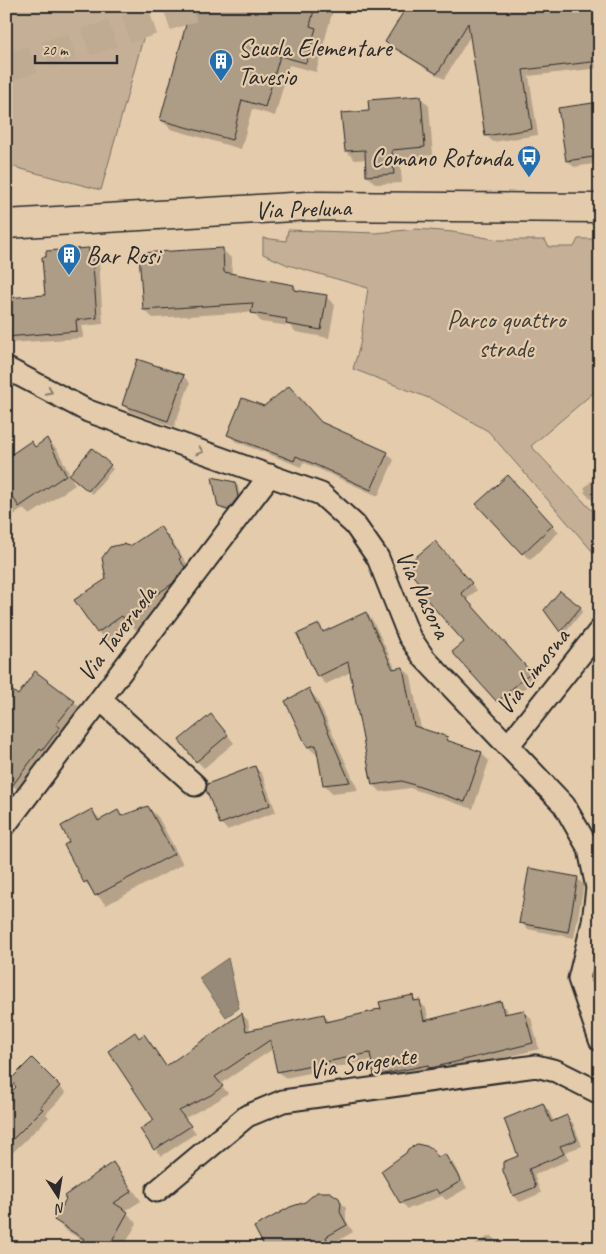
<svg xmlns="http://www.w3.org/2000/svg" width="606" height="1254" font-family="Caveat,sans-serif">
<rect width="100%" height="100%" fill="#e3cbac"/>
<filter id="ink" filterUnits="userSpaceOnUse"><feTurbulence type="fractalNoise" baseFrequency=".02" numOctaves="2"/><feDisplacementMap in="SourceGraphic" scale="10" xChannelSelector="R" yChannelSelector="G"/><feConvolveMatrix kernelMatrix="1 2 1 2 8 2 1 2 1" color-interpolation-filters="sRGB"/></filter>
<g filter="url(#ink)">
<path fill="#c5b097" stroke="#786e61" d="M6,6h146l-51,184 -95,-25z
M416,229l37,3 46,8h46l4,7h25l4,-8h22v148l-69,59 69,73v41l-112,-129 -54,-31 -81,-31 7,-24 8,-57 -80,-23 -25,-11v-16l23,3 2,-11 88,3z"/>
<path fill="#988a78" stroke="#6c6459" d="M228,958l11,50 -13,9 -27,-39z"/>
<path fill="#0003" d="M192,6h142l-18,66 -27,-7 -14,51 -23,-7 -11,40 -70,-20 -10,-9z
M478,6h122v62l-71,8 9,59 -45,7 -7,-7 -15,-100 -27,44 -51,-31 -6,-6z
M420,97l9,9 4,49 -33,3 2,25 -26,1 -9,-8v-17l-12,1 -9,-9 25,-39z
M600,103v60l-26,4 -7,-7z
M89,249l10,12 4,63 -21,2 1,12 -73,5 -4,-4v-40l40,-3z
M222,249l9,9 1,17 62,11 6,6 26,5 9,8 -6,33 -33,-6 -6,-6 -29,-4 -8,-10 -100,6 -9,-8z
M183,376l7,7 -16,44 -44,-15 -7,-7z
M264,408l58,16 65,29 7,7 -16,36 -75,-34 -2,5 -66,-26 -6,-6z
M47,440l10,9 18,36 -45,30 -7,-6 -17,11v-60l25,-17 5,5z
M92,450l21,19 -21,25 -21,-20z
M600,473v35l-16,-16 2,-2 -2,-2z
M235,483l3,3 3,14 -10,12 -8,-2 -3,-4z
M514,484l45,48 -29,28 -7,-7z
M160,528l9,9 21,31 -33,49 -20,14 -6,-6 -24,17 -9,-10 9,-53 23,-31z
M441,549l36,41 -11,10 70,78 -32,29 -6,-6 -32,-59z
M580,608l3,3 -19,23 -3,-3z
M366,613l7,8 23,49 7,-2 8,8 10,53 26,9 6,6 28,9 8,8 -16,48 -63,-21 -29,4 -7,-7 -23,-113 -25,12 -8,-8v-50l7,6z
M309,690l8,9 41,91 -26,3 -8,-9 -5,-29h-2l-9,-8z
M18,696l56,6 8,7 -61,83 -8,-6 -7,8z
M218,723l16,20 -30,25 -7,-7z
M600,744v29l-10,-8z
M255,767l7,7 14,38 -49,18 -6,-7z
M148,807l10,10 25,47 -77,41 -21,-23 -14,-40 20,-32 10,10 16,-8 6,5z
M577,878l7,7 -10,53 -47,-9 -6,-7z
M413,997l13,11 3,13 71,-19 7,7 1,6 16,-4 7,7 8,31 -97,24 -60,9 -6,-7 -4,-15 -87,18 -7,-7 -5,-22 -53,35 8,9 -11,8 -32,17 11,15 -34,23 -7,-7 -13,-20 14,-9 -16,-81 4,-4 6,7 17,25 74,-53 7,6 2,11 74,-16 6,7 52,-12z
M6,1000l5,5 -5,10z
M32,1060l34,33 -20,21 3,3 -43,42v-60l12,-12z
M543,1105l6,6 5,11 13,-5 6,6 9,23 -17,6 4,8 -35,15 7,18 -21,9 -6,-6 -10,-25 16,-14z
M415,1146l23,12 7,-3 7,7 15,26 -21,12 -4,-4 -34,13 -7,-7 -18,-31z
M112,1164l10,10 19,27 -16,10 12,12 -14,25h-43l4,-7 -19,-11 -9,-10z
M334,1195l12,13v12l7,12 -21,12 1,4h-67l39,-45z
M491,1235l10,13h-31z"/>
<path fill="#ad9c86" stroke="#2b2b2b" d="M191,6h124l-5,20 6,2 -10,35 -26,-7 -15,51 -23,-7 -10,40 -72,-20z
M407,6h193v55l-77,9 9,59 -47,7 -17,-113 -31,51 -52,-32z
M421,96l4,51 -33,3 2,24 -28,2 -1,-26 -20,1 -4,-38 28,-2 -1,-11z
M600,102v54l-34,5 -8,-53z
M89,248v5h3l5,65 -21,2 1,11 -71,6v-39l39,-3 -3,-38h4v-6z
M223,248l1,24 70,13v5l33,5 -6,35 -35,-6 1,-5 -36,-6 2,-10 -110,7 -4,-57z
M137,359l47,16 -16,46 -46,-16z
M289,386l32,36 67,30 -17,38 -75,-34 -2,5 -67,-26 15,-37 22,8z
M47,438l19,37 -47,32 -5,-8 -8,5v-46l25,-17 4,6z
M92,448l19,17 -23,26 -19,-16z
M508,475l45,50 -31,29 -46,-50z
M212,477l23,5 3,15 -10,13 -10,-3z
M160,526l21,31 -2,2 6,8 -13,17 -27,18 3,5 -22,15 -4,-6 -25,17 -23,-33 32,-21 -4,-21 8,-11 13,-3 7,2z
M435,541l37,42 -11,10 70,79 -34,30 -45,-50 12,-10 -45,-51 4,-3 -18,-22z
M560,591l21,16 -21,25 -16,-22z
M366,612l27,57 10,-2 11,59 34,11 -2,3 36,12 -17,50 -63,-21 -30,4 -24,-123 -31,15 -20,-43 22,-10 4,8z
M35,671l40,30 -19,24 4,2 -18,24 -2,-2 -34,45v-108l12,9z
M309,688l9,20 32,74 -27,3 -7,-40 -9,2 -22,-46z
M211,714l17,21 -32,27 -17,-22z
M255,766l15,39 -50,19 -14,-34 1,-6z
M148,806l26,48 -79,42 -8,-15 -3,2 -20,-38 5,-3 -8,-16 31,-17 6,12 20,-11 3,6z
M529,868l49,9 -10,55 -49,-9z
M413,995l1,6 6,-1 4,21 77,-20 3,13 20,-4 9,33 -98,24 -6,1 -1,-3 -54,11 -4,-23 -93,19 -7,-32 -55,37 8,9 -12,9 -32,16 12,15 -37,24 -14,-21 14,-9 -46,-69 27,-19 4,6 5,-4 22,32 76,-53 4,18 78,-17 2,8 48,-11v-1l7,-1 -2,-7z
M32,1058l28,28 -20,21 3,2 -37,37v-49l10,-10 -6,-7z
M543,1103l8,19 16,-7 10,25 -17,6 4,8 -35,15 7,18 -23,9 -10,-25v-9l15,-6 -14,-37z
M417,1144l13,3 8,10 7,-3 16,27 -22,13 -3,-5 -36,14 -19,-32 25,-18 2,-4z
M113,1162l19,29 -18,12 14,9 -20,36h-30l6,-9 -30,-19 12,-21 -2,-3z
M317,1192h13l9,6 2,5 -1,9 7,13 -21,12 4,11h-65l-11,-21 36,-20 15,-5z"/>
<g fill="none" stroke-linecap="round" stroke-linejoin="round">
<path stroke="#beab92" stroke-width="28" stroke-dasharray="28 14" stroke-linecap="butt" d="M6,68l193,-62"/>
<g stroke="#2b2b2b" stroke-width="25">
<path id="street" d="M6,368l82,43 233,83 34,31 23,33 31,78 15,22 140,147 25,44 8,39 -4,34 -14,57 21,61
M101,700l94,85
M508,746l92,-116
M6,824l264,-349
M157,1191l90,-75 36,-15 253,-35 20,5 44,22"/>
</g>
<g stroke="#2b2b2b" stroke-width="31">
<path id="secondary" d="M6,224l303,-18 291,2"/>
</g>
<use href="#street" stroke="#e3cbac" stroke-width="21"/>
<use href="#secondary" stroke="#e3cbac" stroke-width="28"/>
</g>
<defs><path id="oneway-chevron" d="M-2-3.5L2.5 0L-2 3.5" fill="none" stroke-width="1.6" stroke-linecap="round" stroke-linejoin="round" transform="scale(1.25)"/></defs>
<g stroke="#877b6c">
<use href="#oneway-chevron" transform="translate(49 391) rotate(28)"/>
<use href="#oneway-chevron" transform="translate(200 451) rotate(19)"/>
</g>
</g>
<defs>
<g id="building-pin" transform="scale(1.25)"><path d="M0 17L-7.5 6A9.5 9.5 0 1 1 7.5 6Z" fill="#1f6fb2" stroke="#e3cbac"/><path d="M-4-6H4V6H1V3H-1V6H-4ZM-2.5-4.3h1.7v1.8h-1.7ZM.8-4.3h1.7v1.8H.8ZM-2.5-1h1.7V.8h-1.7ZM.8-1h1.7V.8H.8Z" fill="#fff"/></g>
<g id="bus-pin" transform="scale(1.25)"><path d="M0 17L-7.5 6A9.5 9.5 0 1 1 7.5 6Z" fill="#1f6fb2" stroke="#e3cbac"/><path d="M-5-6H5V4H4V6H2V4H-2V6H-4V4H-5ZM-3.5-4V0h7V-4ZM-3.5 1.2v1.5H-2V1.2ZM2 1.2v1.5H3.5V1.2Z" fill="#fff"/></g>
</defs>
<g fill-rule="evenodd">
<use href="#building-pin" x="221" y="61"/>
<use href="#bus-pin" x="529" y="157"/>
<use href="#building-pin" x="69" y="255"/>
</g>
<g text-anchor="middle" stroke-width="4.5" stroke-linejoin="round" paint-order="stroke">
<g font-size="25" fill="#2b2b2b" stroke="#e3cbac" text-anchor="start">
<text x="238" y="56">Scuola Elementare<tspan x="238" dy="29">Tavesio</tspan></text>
<text x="512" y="166" text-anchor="end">Comano Rotonda</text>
<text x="86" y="264">Bar Rosi</text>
</g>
<g font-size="25" fill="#2b2b2b" stroke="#e3cbac">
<text transform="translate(303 208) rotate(-2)" y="9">Via Preluna</text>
<text transform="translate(424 594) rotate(64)" y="9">Via Nasora</text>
<text transform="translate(116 633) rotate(-53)" y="9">Via Tavernola</text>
<text transform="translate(532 671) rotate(-52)" y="9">Via Limosna</text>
<text transform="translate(362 1062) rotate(-8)" y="9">Via Sorgente</text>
</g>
<g font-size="25" fill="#423f3b" stroke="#e3cbac">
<text x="506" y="328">Parco quattro<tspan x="506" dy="29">strade</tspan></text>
</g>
</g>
<rect width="606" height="1254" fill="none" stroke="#e3cbac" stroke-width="25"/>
<rect x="12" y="12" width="581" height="1229" fill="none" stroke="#2b2b2b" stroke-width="2" filter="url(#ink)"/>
<g transform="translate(58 1196) rotate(168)" stroke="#e3cbac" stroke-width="4" paint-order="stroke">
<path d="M0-4L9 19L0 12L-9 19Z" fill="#2b2b2b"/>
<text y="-8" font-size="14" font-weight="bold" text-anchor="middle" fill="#2b2b2b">N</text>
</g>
<path d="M35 55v8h82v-8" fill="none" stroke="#2b2b2b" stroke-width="2.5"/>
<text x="42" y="55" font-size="15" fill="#2b2b2b" stroke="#e3cbac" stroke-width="4" paint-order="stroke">20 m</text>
</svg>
